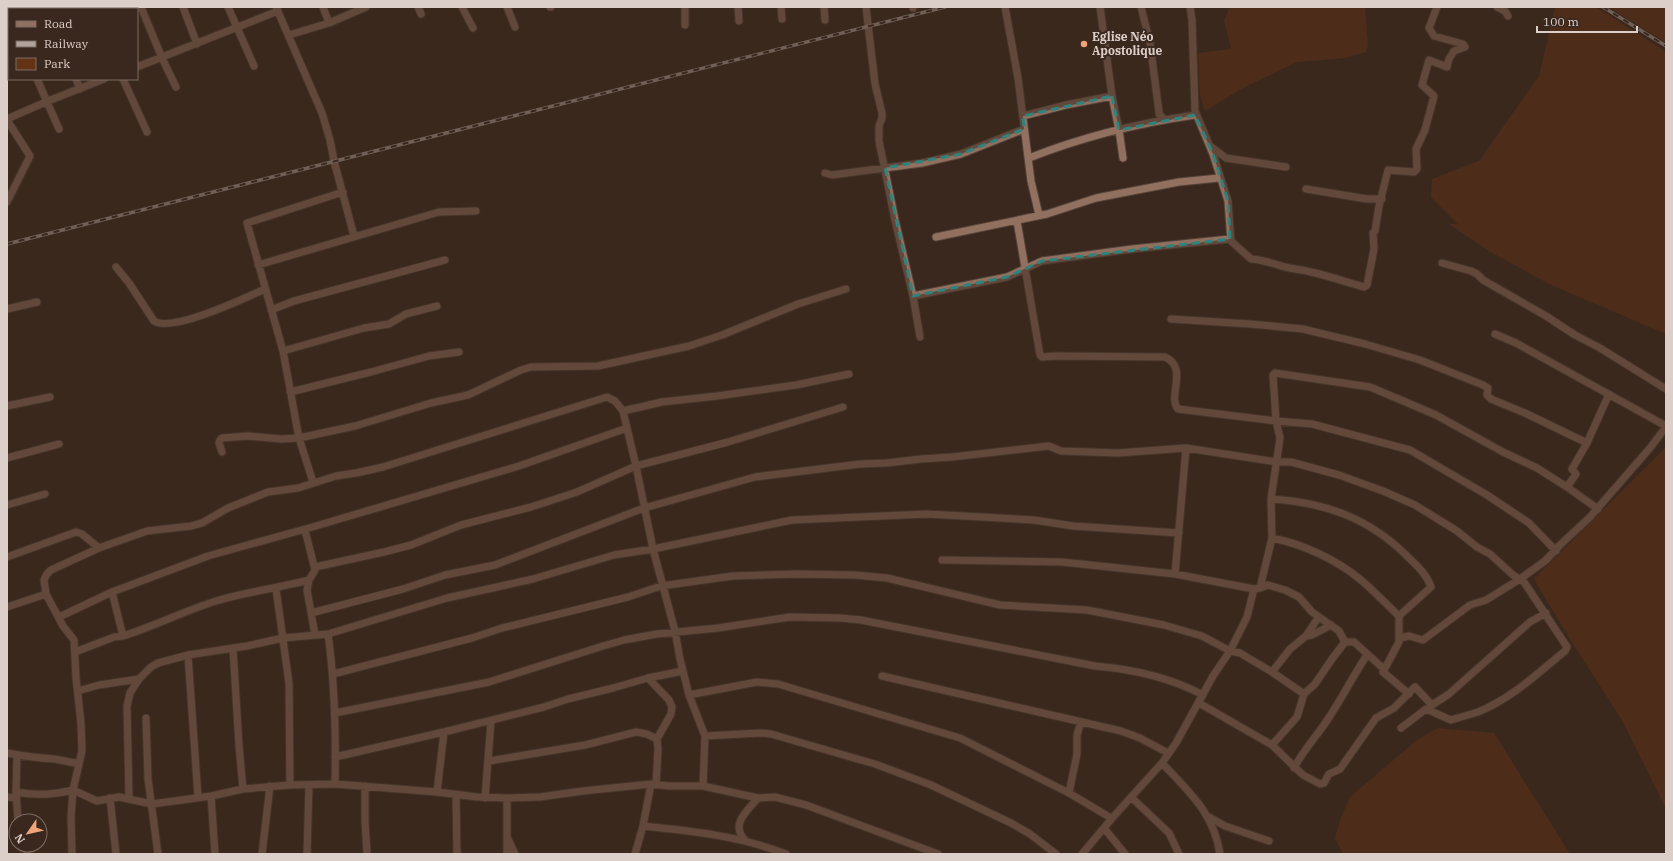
<svg xmlns="http://www.w3.org/2000/svg" width="1673" height="861" font-family="'IBM Plex Serif',serif">
<rect width="100%" height="100%" fill="#3a281e"/>
<path fill="#643316" d="M1230,7h135l3,38 -2,7 -21,6 -48,4 -56,27 -36,22 -5,-16 -2,-42 33,-4 -7,-29z
M1555,7h41l70,45v282l-117,-50 -60,-33 -40,-27h9l-27,-27 1,-18 47,-18 60,-85z
M1609,7h57v36z
M1666,447v362l-44,-89 -51,-79 -37,-62z
M1438,728l56,5 76,121h-227l-8,-16 5,-18 10,-23 67,-57z"/>
<g fill="none" stroke-linecap="round" stroke-linejoin="round">
<g stroke="#544339" stroke-width="9">
<path id="minor" d="M93,7l1,2
M141,7l21,51 14,29
M183,7l14,37
M228,7l26,59
M276,7l46,106 8,27 4,21 20,75
M323,7l6,16
M418,7l3,7
M462,7l11,21
M507,7l8,20
M550,7h1
M685,7v18
M738,7l1,14
M781,7l1,12
M824,7l1,13
M866,7l9,77 7,29v5l-3,8v15l16,79 18,76 7,41
M913,7v1
M1005,7l13,71 13,103 8,34
M1100,7l12,89 7,34 4,28
M1141,7l9,36 9,69v2l6,6
M1190,7l2,13 3,91 18,43 15,47 3,40 20,18c5,0 22,4 27,6 10,4 22,4 33,7 18,4 35,10 53,15l3,-2 7,-36 -1,-16 2,-2 4,-25 9,-36 26,2 3,-3 -1,-20 9,-19 9,-34 -12,-11 7,-25 18,7 2,-8 5,-8 11,-4 -2,-3 -29,-8 -5,-8 8,-21
M1497,7l8,4 3,5
M51,9l4,-2
M7,17l2,4
M7,30l2,-1
M289,35l40,-12 37,-16
M137,67l141,-56
M37,79l22,50
M76,79l4,10
M123,79l24,53
M1023,116l43,-11 46,-9
M7,119l41,-18 56,-22
M7,120l23,36 -23,46
M1210,146l16,12 60,9
M1029,158c53,-21 110,-35 166,-43
M825,173l7,2 90,-12 39,-9 63,-25
M1306,189l61,10h15
M1017,221l23,134 2,2 15,-1 108,1c24,11 2,39 13,52l98,12 36,3 98,26 77,45 42,28 27,28
M936,237l111,-23 49,-16 83,-16 40,-4
M1442,263l29,8 6,3 6,6 63,36 29,19 25,13 66,41
M258,265l181,-53 37,-1
M116,267l13,16 25,38c18,12 91,-23 111,-32
M913,296l94,-19 35,-16 90,-12 98,-10
M7,309l30,-7
M271,310l23,-9 151,-41
M1171,319l79,5 53,5 62,15 55,16 63,25 5,3 -1,7 4,4 34,14 62,30
M1495,334l21,9 150,83
M283,351l81,-23 25,-4 17,-10 31,-8
M290,392l81,-20 58,-16 30,-4
M7,406l43,-9
M623,411l13,55 17,83 22,82 5,28 9,36 16,41 -2,50
M222,452l-3,-9 1,-3 2,-2 26,-2 33,3 18,-1 56,-12 76,-23 37,-8 53,-25 10,-3 67,-1 91,-20 33,-11 76,-31 48,-15
M7,458l52,-14
M313,482l-14,-44 -16,-87 -36,-128 96,-31
M1567,487l9,-13 -4,-5 15,-26 22,-49
M1271,499c53,3 98,19 136,57 9,9 20,18 24,31l-32,29
M7,505l38,-11
M305,530l10,40 -6,10 -2,10 8,45
M1272,538c31,6 65,22 89,42 13,11 25,24 38,36v26l-16,30 26,22
M7,557l69,-25 6,2 17,14
M942,560l120,2 113,12 79,15
M315,567l69,-15 27,-7 50,-20 70,-18 46,-15 59,-26 92,-24 115,-35
M1175,574l11,-126
M1260,588l8,-3 17,5 14,7 13,15 27,19 6,11h9l30,27
M276,589l13,94 1,102
M112,592l11,44c32,-10 61,-25 93,-35 30,-9 62,-13 93,-21
M7,607l39,-13
M311,613l92,-24 42,-14 50,-10 149,-57 111,-31 105,-13 27,-1 34,-4 31,-2 97,-11 12,5 57,2 68,-5 91,14h14l48,13 44,16 32,14 42,26 20,16 13,7 23,21 11,7 43,65 -2,4c-27,22 -54,48 -87,61 -9,3 -18,5 -27,8l-25,-11 -25,19
M59,617l53,-25 96,-36 101,-28 210,-62 108,-38
M328,634c7,50 8,99 7,150
M1306,636l12,-18
M1400,638l9,-2 14,4 47,-35 16,-5 34,-21 25,-18 15,-16 30,-28 60,-69 16,-21
M233,648l6,98 4,43
M75,652l39,-15 9,-1
M188,655l10,142
M1272,672l18,-23 16,-13 6,-1 19,-10
M333,674l139,-36 30,-10 126,-31 33,-11 72,-10 64,-2 58,1 32,3 113,27 87,5 77,15 38,11 28,15 10,2 32,19 32,22
M882,676l239,55 19,7 28,15
M648,678l21,22 3,7 -1,7 -14,25 1,10 -2,36
M78,691l21,-6 40,-6
M689,695l68,-13 21,2 182,54 109,55 42,25
M1199,703l73,42 31,30 17,9 4,-1 5,-9 11,-5 36,-51 18,-10 21,-21 17,18 17,-11 81,-72 16,-9
M335,713l154,-31 114,-36 21,-6 33,-6 61,-6 72,-11 50,1 21,2 234,46c36,3 76,12 108,29
M146,718l2,61 10,75
M705,736l56,-3 10,1 104,30 56,21 80,38 19,11 26,20
M1272,745l25,-28 7,-23 11,-10 17,-25 13,-17
M7,753c16,3 31,5 47,6 10,1 13,4 25,4
M17,755l-1,37 2,29
M335,757l109,-25 100,-25 24,-8 45,-11 35,-10 35,-7
M489,761l96,-16 51,-13 11,2 10,5
M1162,763c27,29 52,50 58,91
M1294,768c10,-19 23,-32 34,-49 14,-21 25,-43 39,-64
M365,786v35l2,33
M16,792c20,4 37,3 57,-2l24,11 22,-4 33,7 59,-8 32,-7 47,-4 45,-1 102,8 40,5 30,1 33,-1 43,-6 68,-7 18,2h34l55,12 17,-1 31,8 132,49
M437,792l7,-60
M1069,793l8,-39v-19l4,-13
M456,795l1,59
M211,796l4,58
M7,797l9,1
M110,798l6,56
M129,798l-2,-92 3,-13 9,-14 12,-12 7,-4 30,-8 59,-9 36,-8 45,-4 119,-36 86,-19 81,-24 39,-6 139,-29 135,-6 107,6 39,6 106,7
M485,798l6,-77
M1132,798l37,35 10,21
M1209,817l16,9 44,15
M643,826c49,5 97,10 143,28
M1104,828l21,26
M508,839l7,15
M746,841c-17,-16 1,-30 12,-43
M25,845l3,9
M72,854l-1,-38 2,-26 9,-39 -1,-28 -5,-45 -2,-38 -11,-14 -17,-32 -2,-14 3,-6 4,-4 48,-22 48,-17 44,-5 11,-3 26,-15 40,-16 30,-4 38,-12 20,-3 27,-6 224,-70 8,4 8,10 39,-9 55,-6 79,-11 53,-11
M262,854l8,-68
M307,854l2,-68
M507,854v-56
M635,854l8,-28 8,-42
M1082,854l32,-38 48,-53 14,-20 37,-67 17,-25 17,-34 7,-28 6,-1 12,-50 -1,-39 9,-61 -4,-17 -3,-46 2,-2 95,14 31,13 35,15 67,37 34,16 30,19 31,22"/>
</g>
<use href="#minor" stroke="#91705f" stroke-width="7"/>
<g stroke="#b1a39c" stroke-width="3.5">
<path id="rail" d="M1603,7l63,39
M7,244l938,-237"/>
</g>
<use href="#rail" stroke="#3a281e" stroke-width="2" stroke-dasharray="6" stroke-linecap="butt"/>
</g>
<path d="M0 0H1673V861H0ZM1112,96l7,34 76,-15 18,39 15,47 2,38 -188,22 -35,16 -94,19 -28,-128 76,-14 63,-25 -1,-13z" fill="#3a281e" fill-opacity=".55" fill-rule="evenodd"/>
<path fill="none" stroke="#2e837c" stroke-width="3" stroke-dasharray="8 5" stroke-linejoin="round" d="M1112,96l7,34 76,-15 18,39 15,47 2,38 -188,22 -35,16 -94,19 -28,-128 76,-14 63,-25 -1,-13z"/>
<circle fill="#f0a279" stroke="#3a281e" stroke-width="1.5" cx="1084" cy="44" r="4"/>
<g text-anchor="middle" stroke-width="4" stroke-linejoin="round" paint-order="stroke">
<g font-size="12" font-weight="bold" fill="#dccfc9" stroke="#3a281e" text-anchor="start">
<text x="1092" y="41">Eglise Néo<tspan x="1092" dy="14">Apostolique</tspan></text>
</g>
</g>
<rect width="1673" height="861" fill="none" stroke="#dccfc9" stroke-width="16"/>
<rect x="8" y="8" width="130" height="72" fill="#3a281e" stroke="#7b6b62"/>
<rect x="16" y="21" width="20" height="6" fill="#91705f" stroke="#7b6b62"/>
<text x="44" y="28" font-size="12" fill="#dccfc9">Road</text>
<rect x="16" y="41" width="20" height="6" fill="#b1a39c" stroke="#7b6b62"/>
<text x="44" y="48" font-size="12" fill="#dccfc9">Railway</text>
<rect x="16" y="58" width="20" height="12" fill="#643316" stroke="#7b6b62"/>
<text x="44" y="68" font-size="12" fill="#dccfc9">Park</text>
<g transform="translate(28 833) rotate(236)"><circle r="19" fill="#3a281e" stroke="#7b6b62"/>
<path d="M0-3L7 15L0 10L-7 15Z" fill="#f0a279"/>
<text y="-6" font-size="11" font-weight="bold" text-anchor="middle" fill="#dccfc9">N</text>
</g>
<path d="M1537 26v6h100v-6" fill="none" stroke="#dccfc9" stroke-width="2"/>
<text x="1543" y="26" font-size="12" fill="#dccfc9" stroke="#3a281e" stroke-width="3" paint-order="stroke">100 m</text>
</svg>
